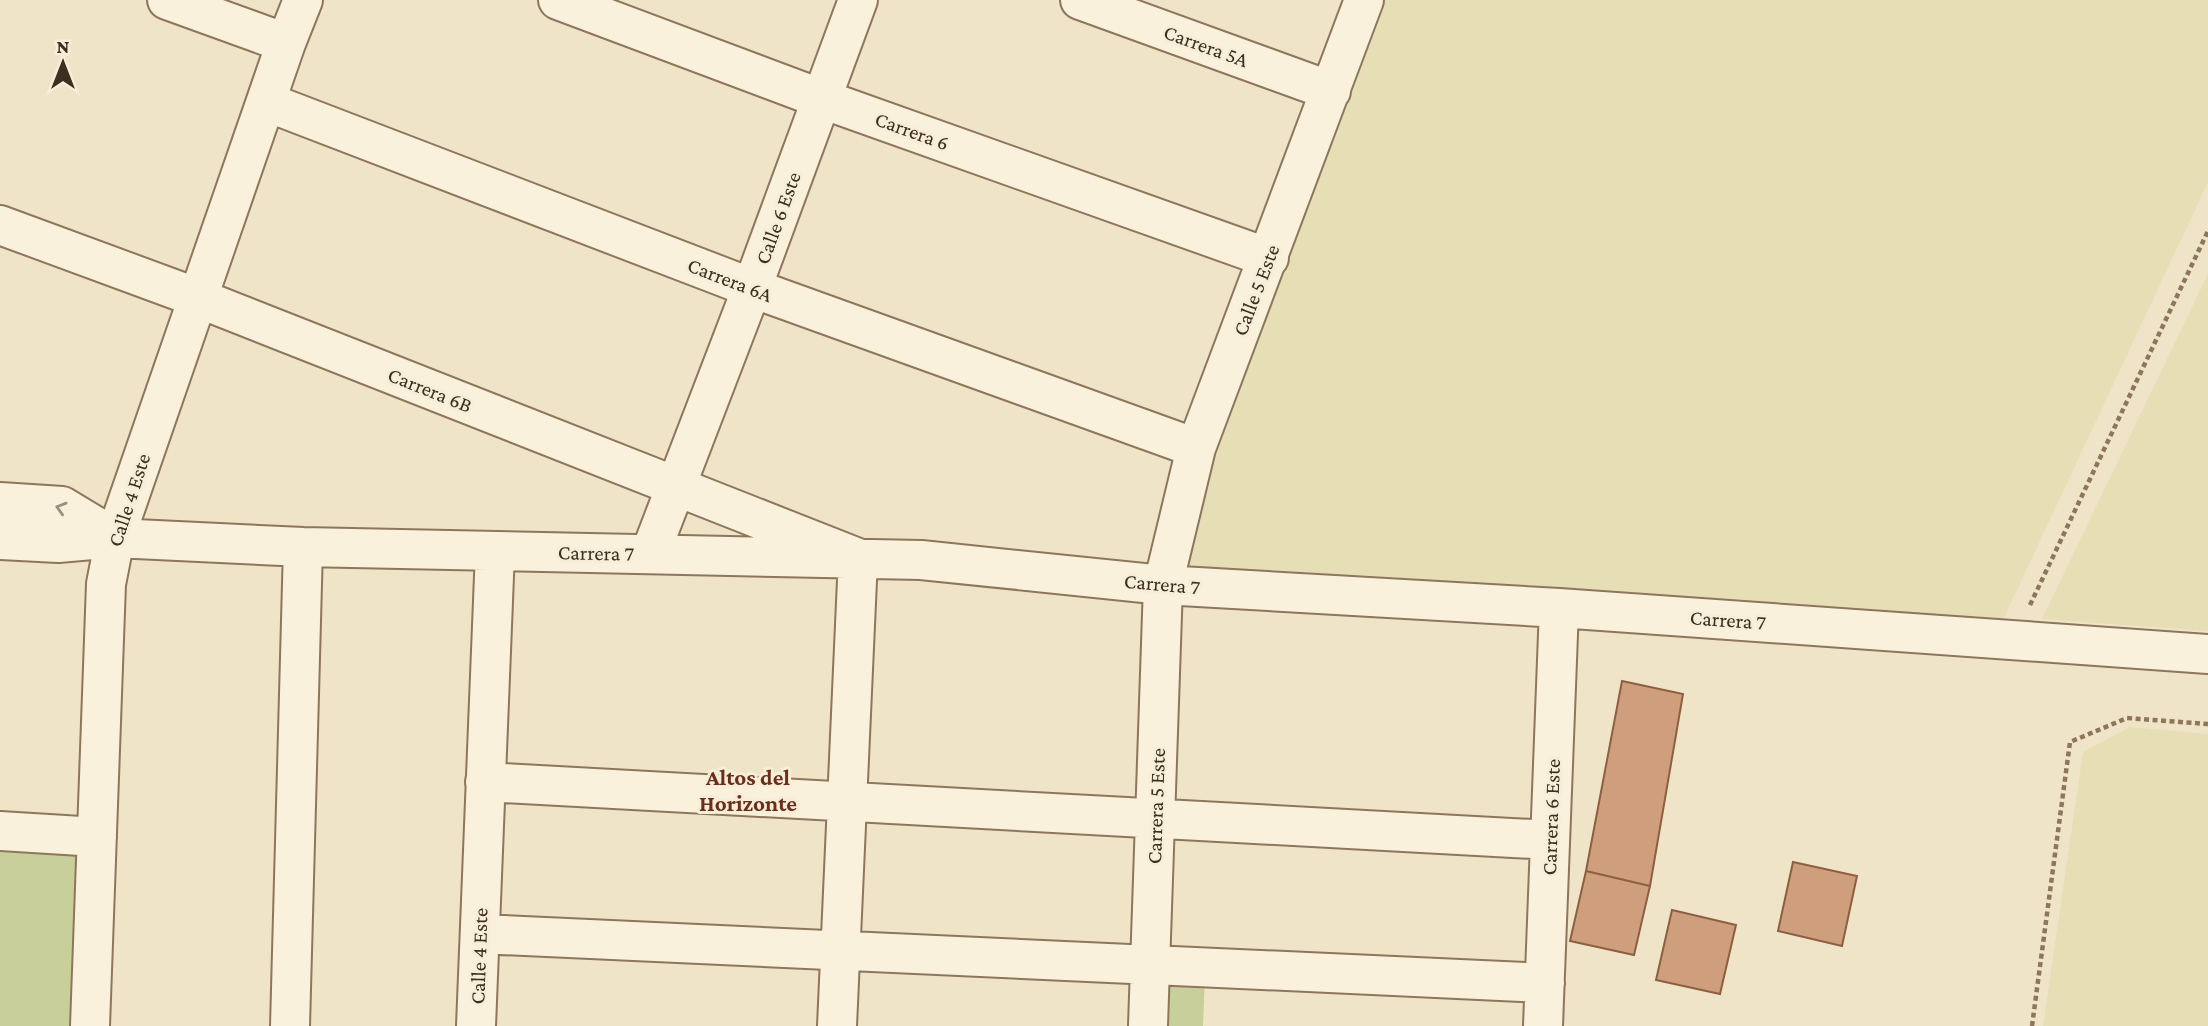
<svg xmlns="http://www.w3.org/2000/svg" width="2208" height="1026" font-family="'Crimson Pro',serif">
<rect width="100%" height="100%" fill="#f0e4c8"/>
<path fill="#e6deb5" d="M1378,0h830v182l-207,442 -815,-52 25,-113z
M2208,274v357l-166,-12z
M2130,727l78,7v292h-165l40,-274z"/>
<path fill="#c9cf9b" d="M0,841l77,2 -7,183h-70z
M1164,975l41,1 -2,50h-41z"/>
<path fill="#cf9f7d" stroke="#8d5f41" stroke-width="2" d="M1622,681l61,13 -33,192 -64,-15z
M1793,862l64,14 -15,70 -64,-15z
M1586,871l64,15 -16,69 -64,-14z
M1672,910l64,15 -16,69 -64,-14z"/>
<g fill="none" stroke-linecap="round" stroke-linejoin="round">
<g stroke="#8d765c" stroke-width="42">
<path id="minor" d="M167,0l119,43
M558,0l264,99 447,159
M1080,0l251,91
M267,102l485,186 444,160
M0,225l198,73 660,260 -21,468
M0,502l62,4 53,32
M0,540l58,3 57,-5 188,9 618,13 242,25 396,23 649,46
M650,554l102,-266 106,-288
M485,782l1065,58
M0,831l97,6
M480,934l1065,49
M90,1026l16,-442 9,-46 171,-495 17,-43
M290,1026l13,-479
M476,1026l19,-475
M1148,1026l15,-441 33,-137 168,-448
M1543,1026l16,-418"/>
</g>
<path stroke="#8d765c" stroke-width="4.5" stroke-dasharray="5 3.5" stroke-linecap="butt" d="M2030,605l178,-374
M2032,1026l38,-284 57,-24 81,6"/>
<use href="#minor" stroke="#faf1dc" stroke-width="38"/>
</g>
<defs><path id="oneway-chevron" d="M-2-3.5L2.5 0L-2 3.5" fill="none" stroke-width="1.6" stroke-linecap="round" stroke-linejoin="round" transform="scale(1.75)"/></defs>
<use stroke="#9c907e" href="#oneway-chevron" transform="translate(61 508) rotate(-163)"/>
<g text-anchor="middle" stroke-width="6" stroke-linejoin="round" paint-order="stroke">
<g font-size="21" fill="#3d2e20" stroke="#f7eed8">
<text transform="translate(1206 46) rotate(20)" y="7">Carrera 5A</text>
<text transform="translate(912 131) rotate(20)" y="7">Carrera 6</text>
<text transform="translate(778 218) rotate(-70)" y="7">Calle 6 Este</text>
<text transform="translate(730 280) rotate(21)" y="7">Carrera 6A</text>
<text transform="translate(1256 290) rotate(-69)" y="7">Calle 5 Este</text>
<text transform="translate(430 390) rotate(22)" y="7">Carrera 6B</text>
<text transform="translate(129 500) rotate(-72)" y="7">Calle 4 Este</text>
<text transform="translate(596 553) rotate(1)" y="7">Carrera 7</text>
<text transform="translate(1162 584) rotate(5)" y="7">Carrera 7</text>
<text transform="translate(1728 620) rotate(4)" y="7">Carrera 7</text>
<text transform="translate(1156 806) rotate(-88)" y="7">Carrera 5 Este</text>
<text transform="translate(1551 817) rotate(-88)" y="7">Carrera 6 Este</text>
<text transform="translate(479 956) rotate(-88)" y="7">Calle 4 Este</text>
</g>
<g font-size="23" font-weight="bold" fill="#6b2e1e" stroke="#f7eed8">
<text x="748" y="785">Altos del<tspan x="748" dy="26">Horizonte</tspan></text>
</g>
</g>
<g transform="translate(63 63)" stroke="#f7eed8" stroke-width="5" paint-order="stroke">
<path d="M0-5L12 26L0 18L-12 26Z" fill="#3d2e20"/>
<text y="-10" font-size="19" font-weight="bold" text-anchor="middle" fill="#3d2e20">N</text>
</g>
</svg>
